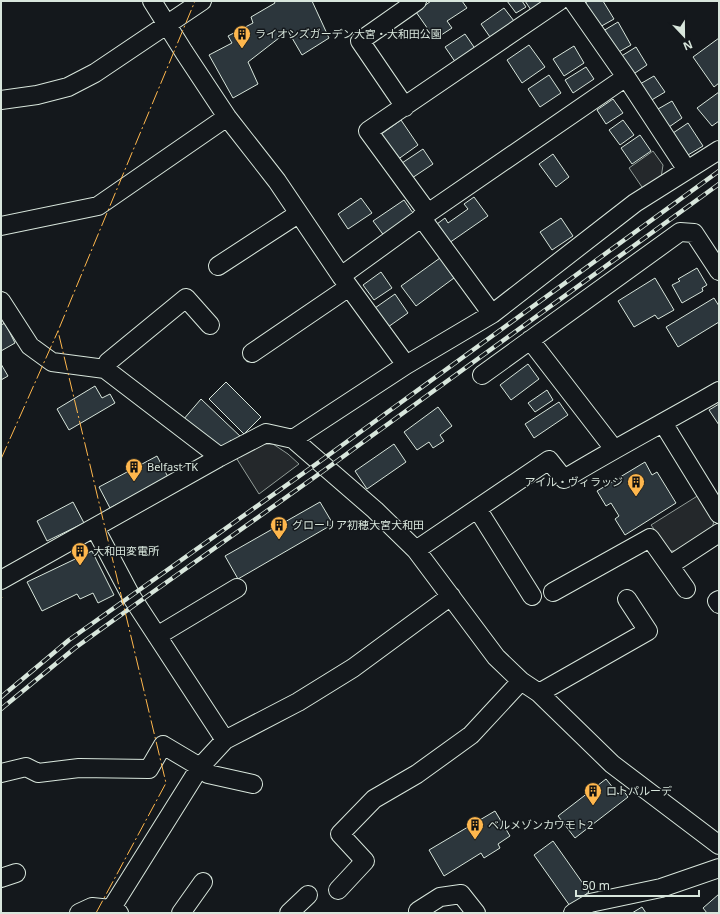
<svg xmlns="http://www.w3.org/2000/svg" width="720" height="914" font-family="'Noto Sans','Noto Sans JP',sans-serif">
<rect width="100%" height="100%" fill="#14181c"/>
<path fill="#24282b" stroke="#939e99" d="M653,151l10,14 -2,13 -17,12 -15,-22z
M258,444h15l15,10 11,10 -40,30 -24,-38z
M699,495l16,23 -3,10 -33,23h-9l-19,-26z"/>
<path fill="#2c363c" stroke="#d8e6dc" d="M274,1h38l17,37 -27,17 -14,-24 -40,31 10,22 -25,14 -24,-43 23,-12 -4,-7 25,-13 -2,-6 24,-14z
M431,1h31l5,7 -20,13 5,7 -17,11 -19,-27z
M507,1h15l4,6 -10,6z
M525,1h19l-13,9z
M588,1h15l11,18 -16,9 -14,-24z
M504,8l10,13 -24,16 -9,-13z
M618,22l13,23 -14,8 -14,-22z
M465,34l11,16 -20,13 -11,-16z
M719,38v45l-5,4 -21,-30z
M529,45l16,22 -23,16 -15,-23z
M574,46l10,17 -20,13 -11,-17z
M636,47l11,18 -15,10 -12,-18z
M586,67l8,12 -21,14 -8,-13z
M549,75l12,18 -21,14 -12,-18z
M654,76l11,16 -15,9 -10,-17z
M719,92v29l-7,5 -15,-18z
M613,99l10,14 -17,11 -9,-14z
M672,101l10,17 -13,9 -11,-18z
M401,120l17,25 -21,15 -17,-25z
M623,120l11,15 -14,10 -11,-15z
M688,123l15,23 -15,9 -15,-22z
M640,135l11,16 -19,13 -11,-16z
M423,149l10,15 -21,14 -10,-15z
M553,154l16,23 -13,10 -17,-23z
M474,197l14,19 -39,27 -12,-19 8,-6 3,5 20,-14 -4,-5z
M361,198l11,15 -24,16 -10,-15z
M404,200l11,16 -30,21 -12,-16z
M561,218l12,18 -21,14 -12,-18z
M440,258l14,20 -38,28 -15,-20z
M697,268l10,17 -5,3 1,3 -21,12 -10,-18 8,-4 -2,-2z
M381,272l11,16 -18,12 -11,-15z
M655,278l19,32 -16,9 -3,-4 -21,12 -16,-26z
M395,294l13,19 -20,14 -13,-19z
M714,298l5,8v16l-41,25 -12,-20z
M5,323l10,20 -14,8v-26z
M1,364l7,12 -7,4z
M528,364l11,15 -28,21 -11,-15z
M226,382l35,35 -17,17 -35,-35z
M95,386l7,12 8,-4 5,9 -46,27 -12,-21z
M547,390l6,10 -18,12 -7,-9z
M201,399l41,39 -7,6 -4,-4 -13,12 -35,-32z
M559,402l9,13 -34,23 -9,-14z
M719,404v21l-10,-15z
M438,407l14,19 -12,9 4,6 -11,7 -4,-6 -12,8 -13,-18z
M394,444l12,18 -39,27 -12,-18z
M157,456l11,21 -58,31 -11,-21z
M645,462l7,13 5,-3 19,31 -51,32 -10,-16 4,-3 -8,-13 -5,3 -9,-15z
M73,502l11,21 -37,18 -10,-20z
M320,502l13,22 -95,55 -13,-23z
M92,551l22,44 -16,8 -5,-10 -13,6 -3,-5 -35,17 -15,-29z
M606,779l12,15 5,-4 5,7 -53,41 -17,-22z
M495,811l15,25 -12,8 2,4 -16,10 -3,-5 -37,23 -15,-26z
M553,841l36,51 -19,14 -36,-51z
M719,894v19h-12l-4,-5z
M642,907l4,6h-14z"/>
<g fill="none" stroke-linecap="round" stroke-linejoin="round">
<g stroke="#d8e6dc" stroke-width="20">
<path id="minor" d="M152,1l32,51 43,65 50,64 64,95 65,89
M573,1l53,76 61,93
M1,100l36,-5 31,-8 27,-14 107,-72
M405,107l-45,-66 57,-40
M428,213l-60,-82 191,-130
M421,217l71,97
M1,226l97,-20 129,-89
M218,266l80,-52
M341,276l87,-63 198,-136
M1,301l29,45 22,16 53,7 115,88
M530,340l84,109
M252,353l97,-66
M105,369l3,-7 78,-64 24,27
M482,375l198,-143 14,1 25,38
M663,423l56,91
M293,439l113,-74 86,-51 143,-111 84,-53
M478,510l54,86
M95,528l36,68 94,144
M416,550l133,-90 15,19c51,-31 103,-58 155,-88
M670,565l49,-32
M1,580l219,-123 46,-24 27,6 82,71 41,40 80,107 25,24 18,12 73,71 107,81
M553,592l97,-54 36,51
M719,600l-2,1 2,3
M157,636l80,-48
M539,693l109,-62 -21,-32
M1,773l25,-6 12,6 41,-5 70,1 14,-24 37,22 8,7 45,10
M1,878l15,-5
M338,890l27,-29 -25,-27 34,-35 43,-25 54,-39 50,-54
M111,909l89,-142 25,-27 73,-38 55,-34 98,-72
M418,911l22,-14 21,-3 15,19
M79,913l13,-6 19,2 8,4
M181,913l22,-31
M289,913l19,-18
M573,913l17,-10 71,-15 58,-20"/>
</g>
<use href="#minor" stroke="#14181c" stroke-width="18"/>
<g stroke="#d8e6dc" stroke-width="4.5">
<path id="rail" d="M1,697l68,-57 250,-178 400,-291
M1,709l74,-61 61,-44 190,-135 393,-285"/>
</g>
<use href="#rail" stroke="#14181c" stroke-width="3" stroke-dasharray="9" stroke-linecap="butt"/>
<path stroke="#ffb74d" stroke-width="1" stroke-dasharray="14 3 2 3" stroke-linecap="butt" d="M1,459l57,-128
M1,596l1,2
M96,913l70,-130 -108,-452 137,-330"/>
</g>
<defs>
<g id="building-pin" transform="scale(0.9)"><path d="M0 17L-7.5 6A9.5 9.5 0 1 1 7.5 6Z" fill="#ffb74d" stroke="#14181c"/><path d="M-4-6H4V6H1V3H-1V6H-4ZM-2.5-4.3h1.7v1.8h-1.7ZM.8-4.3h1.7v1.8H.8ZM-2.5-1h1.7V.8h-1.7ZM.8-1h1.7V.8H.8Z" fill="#111"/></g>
</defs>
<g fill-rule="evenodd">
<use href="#building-pin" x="242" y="34"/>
<use href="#building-pin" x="134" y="467"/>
<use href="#building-pin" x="636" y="482"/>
<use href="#building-pin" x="279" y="525"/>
<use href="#building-pin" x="80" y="551"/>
<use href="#building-pin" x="593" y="791"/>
<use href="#building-pin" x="475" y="825"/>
</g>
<g text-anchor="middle" stroke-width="3" stroke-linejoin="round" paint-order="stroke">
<g font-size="11" fill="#d8e6dc" stroke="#14181c" text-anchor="start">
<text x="255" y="38">ライオンズガーデン大宮・大和田公園</text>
<text x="147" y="471">Belfast TK</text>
<text x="623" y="486" text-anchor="end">アイル・ヴィラッジ</text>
<text x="292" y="529">グローリア初穂大宮大和田</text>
<text x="93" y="555">大和田変電所</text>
<text x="606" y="795">ロトパルーデ</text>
<text x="488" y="829">ベルメゾンカワモト2</text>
</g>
</g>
<rect width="720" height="914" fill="none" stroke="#d8e6dc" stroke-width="4"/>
<g transform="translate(684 36) rotate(158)" stroke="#14181c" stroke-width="3" paint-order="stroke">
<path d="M0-3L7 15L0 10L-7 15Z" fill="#d8e6dc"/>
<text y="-6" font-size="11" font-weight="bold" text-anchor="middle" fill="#d8e6dc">N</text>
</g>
<path d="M576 890v6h123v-6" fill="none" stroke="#d8e6dc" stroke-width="2"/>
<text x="582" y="890" font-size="12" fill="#d8e6dc" stroke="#14181c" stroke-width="3" paint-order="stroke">50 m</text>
</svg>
